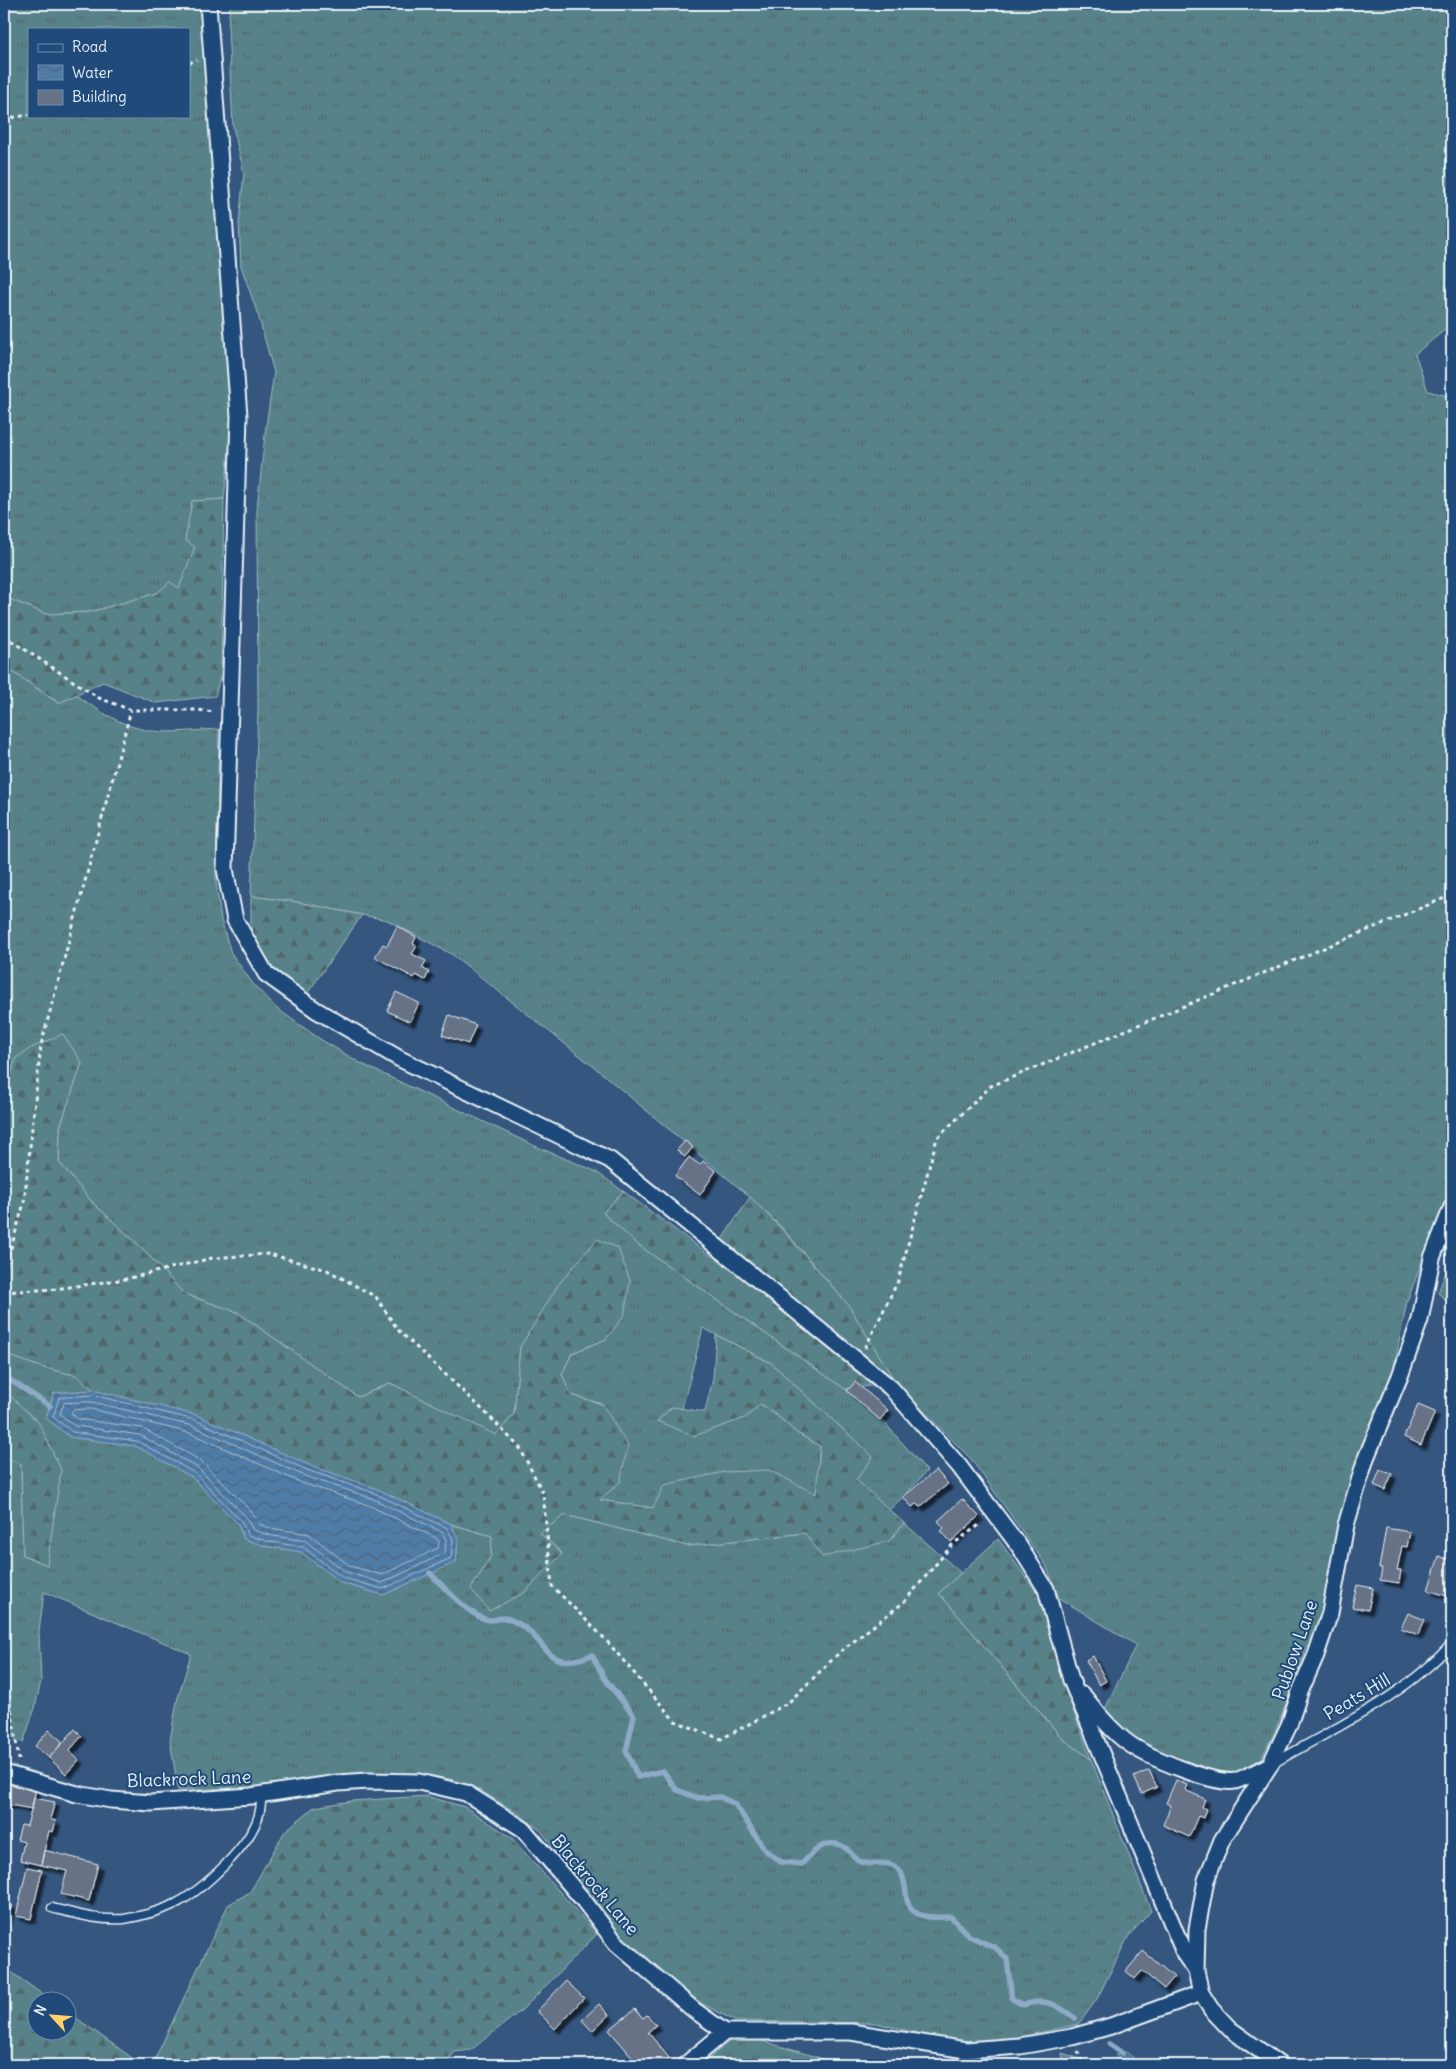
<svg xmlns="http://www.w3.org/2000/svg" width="1456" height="2069" font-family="Delius,sans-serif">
<defs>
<pattern id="grass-tufts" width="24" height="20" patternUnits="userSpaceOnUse" patternTransform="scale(1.25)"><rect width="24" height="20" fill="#588289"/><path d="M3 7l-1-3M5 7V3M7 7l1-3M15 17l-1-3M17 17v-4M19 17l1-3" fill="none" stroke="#50686d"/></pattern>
<pattern id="forest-firs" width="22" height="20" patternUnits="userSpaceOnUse" patternTransform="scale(1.25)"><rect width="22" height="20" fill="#588289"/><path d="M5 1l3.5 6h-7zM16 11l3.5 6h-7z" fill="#50686d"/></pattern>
<pattern id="water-waves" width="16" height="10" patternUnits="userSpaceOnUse" patternTransform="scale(1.25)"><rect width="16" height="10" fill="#507ba6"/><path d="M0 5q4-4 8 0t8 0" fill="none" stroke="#4c647d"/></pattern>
<filter id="shadow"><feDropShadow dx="4.5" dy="4.5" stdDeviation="1" flood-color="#0009"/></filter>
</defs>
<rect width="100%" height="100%" fill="#35567e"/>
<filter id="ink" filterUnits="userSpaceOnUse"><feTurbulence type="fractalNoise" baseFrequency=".02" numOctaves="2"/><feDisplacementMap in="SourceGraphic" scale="10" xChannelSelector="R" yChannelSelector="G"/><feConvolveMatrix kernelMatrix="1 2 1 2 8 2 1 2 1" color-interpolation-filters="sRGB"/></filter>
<g filter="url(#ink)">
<path fill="url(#grass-tufts)" stroke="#a0bac0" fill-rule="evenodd" d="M4,4h196l33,410 -9,85 -32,2 3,46 -16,42 -9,-7 -12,11 -68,19 -44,2 -42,-17zM29,29h160v87h-160z
M230,4h393l44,8 2,-8h783v320l-37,30 13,37 24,6v789l-45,115 -15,76 -38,94 -14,46 -19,95 -45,117 -15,30 -26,14 -42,-6 -58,-26 -31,-30 32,-66 -77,-47 -13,-33 -75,-106 -75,-76 -47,-77 -65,-76 -34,-33 -151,-126 -146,-116 -66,-35 -90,-18 -46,-6 7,-187 -1,-201 9,-82 8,-53 -15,-55 -18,-52 -2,-43 5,-50 -11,-46 -5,-99z
M4,666l54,37 18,-8c20,14 41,28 65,34 24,6 54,1 78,0l-3,152 5,39 10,33 22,31 23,24 44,31 42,25 173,82 60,25 28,20 -20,22 34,31 208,145 9,-1 73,83 -24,26 -14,13 -34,-30 18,-23 -102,-94 -68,-35 -21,81 -10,-2 -15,14 88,-3 16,-14 19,14 17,15 23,13 -4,48 -163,14 -53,-8 2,-96 -31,-9 -9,-21 10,-21 34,-14 -86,8 -6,67 -18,22 -106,-53 -32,14 -121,-85 -53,-18 -43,-47 -48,-44 -34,-41 1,-35 22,-64 -66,-5 -12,42z
M1452,1255v51l-14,-13z
M4,1354l37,13 38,9 14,14 -39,3 -8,25 24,19 66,9 56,31 46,47 6,15 21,7 36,6 40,31 42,12 73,-33 2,-24 -7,-14 41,12 -1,20 -20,33 91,-36 -22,-20 25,-18 122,31 119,-13 83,8 15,-18 57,50 -22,20 124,146 28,20 60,152 -23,26 -31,62 -18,25 -81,18 -35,2 -87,-21 -141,-2 -34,-18 -35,-26 -46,-42 -79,-104 -22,-17 -36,-22 -29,-12 -33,-6 -110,3 -48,10 -85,3 -8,-50 7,-39 14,-47 -147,-62 -5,40 2,49 -6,27 -12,35 -19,-11v-275l17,7 2,91 24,10 -39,-172 -4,-3z
M752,2038l92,27h-143l30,-25z
M1062,2053l21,7 3,5h-22z"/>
<path fill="url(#forest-firs)" stroke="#a0bac0" d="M224,499l-3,175 -6,22 -59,7 -53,-21 -44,21 -55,-37v-69l42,17 44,-2 67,-19 13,-11 9,6 16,-41 -10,-7 7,-39z
M251,896l46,6 65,13 -55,79 -33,-24 -23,-39z
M63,1034l19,29 -22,64 -1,35 34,41 48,44 43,47 53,18 121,85 32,-14 106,52 18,-21 6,-67 38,-62 39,-46 21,9 12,33 -6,35 -18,23 -34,14 -10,21 9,21 31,9 26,42 -8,36 -20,18 53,8 11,-23 60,-13 45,-2 47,24 4,-48 -23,-13 -17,-15 -19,-14 -16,14 -51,18 -37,-15 15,-14 33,5 8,-34 3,-43 55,28 102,94 -17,23 48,43 -15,18 -67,16 -17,-24 -118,13 -122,-31 -25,18 22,21 -37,38 -36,19 -18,-22 20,-33 1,-20 -41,-12 -76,-36 -66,-23 -113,-50 -103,-25 -15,-14 -37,-9 -37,-13v-254l12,-42 15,-10z
M623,1191l88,65 39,-59 33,33 66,76 47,77 -51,6 -208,-145 -34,-31z
M4,1390l35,33 22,47 -14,95 -24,-10 -2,-91 -17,-7z
M998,1539l41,56 20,76 32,88 -28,-20 -124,-146z
M426,1796l39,11 46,30 86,97 -74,75 -52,41 -16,2 -11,13h-292l76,-160 22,-13 35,-61 29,-24 38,-6z
M4,1967l48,34 -14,1v30h30v-20l74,53h-138z"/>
<path fill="url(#water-waves)" stroke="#8daac7" d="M93,1390l103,25 113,50 66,23 76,36 7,14 -2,24 -73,33 -42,-12 -40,-31 -36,-6 -21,-7 -6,-15 -46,-47 -56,-31 -66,-9 -24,-19 8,-25z
M1126,2052l17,13h-16l-12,-10z"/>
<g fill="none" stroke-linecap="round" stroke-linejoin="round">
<path stroke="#abc2d7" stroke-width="1" d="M93,1395l102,25 112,50 67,23 73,35 6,11 -2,19 -68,31 -40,-11 -40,-31 -37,-6 -18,-6 -7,-14 -46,-48 -58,-32 -65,-9 -19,-15 6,-19z
M92,1402l101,24 112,50 66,22 71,34 4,8 -1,13 -63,30 -36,-11 -40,-31 -38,-6 -15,-5 -7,-13 -48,-49 -58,-33 -65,-9 -15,-12 4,-11z
M92,1409l98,24 112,50 66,22 68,33 3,4 -1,6 -56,27 -32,-9 -41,-32 -39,-6 -11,-4 -7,-12 -51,-51 -59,-33 -64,-9 -7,-6 2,-3z"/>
<path stroke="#8daac7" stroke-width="5.5" d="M4,1376l46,30
M430,1573c13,13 42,46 60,47 4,1 10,-3 15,-2 4,0 10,4 14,6 30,16 24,50 73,31l13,24 29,37 -8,35 12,26 25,-6 14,19 21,8 22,-1 15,7 30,46 16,12 21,2c12,-14 27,-29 45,-15 4,4 9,11 14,13 12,5 27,-4 37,7 5,5 6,11 7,17 1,6 1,14 4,19 7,15 28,12 42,12l18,19 27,12 11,11 5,40 12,6c22,-8 33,0 51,13
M1109,2044l13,9"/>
</g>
<path fill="#677287" stroke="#e8f1f8" filter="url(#shadow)" d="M397,926l19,11 -3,7 4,2 -5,8 14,7 -4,7 7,4 -4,8 -9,-5 -2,3 -39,-21 8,-13 4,2z
M396,992l23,11 -9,19 -23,-11z
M449,1015l27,10 -8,19 -26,-9z
M685,1141l8,6 -8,10 -8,-7z
M689,1157l11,8 3,-4 13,10 -16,24 -25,-19z
M855,1382l33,28 -8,10 -33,-29z
M1418,1405l17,7 -14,33 -17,-8z
M936,1470l12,14 -28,23 -4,-3 -4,3 -9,-10z
M1380,1470l12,4 -7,16 -11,-5z
M962,1499l17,17 -28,26 -10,-11 3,-3 -6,-7z
M1386,1528l24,4 -3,15 -5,-1 -5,24h4l-2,13 -19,-3 2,-12h-3z
M1439,1556l13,5v17l-5,18 -19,-6z
M1357,1585l16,3 -5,22 -16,-3z
M1408,1613l17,7 -7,15 -17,-7z
M1093,1656l13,25 -7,4 -13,-25z
M75,1729l7,7 -13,15 10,9 -13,14 -17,-16z
M49,1730l14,12 -14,16 -14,-12z
M1149,1770l8,17 -15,7 -8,-17z
M1176,1780l11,5 -2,5 20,9 -3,8 4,2 -3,9 -5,-2 -9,21 -26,-12 8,-20 -5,-2z
M4,1782l32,6 -4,21 -28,-5z
M34,1798l21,4 -5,17 6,2 -3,11 -4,-1 -8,34 -21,-5 4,-18 -7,-2 4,-15 6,1z
M44,1850l54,14 -9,37 -28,-7 6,-23 -26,-6z
M27,1867l15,3 -11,49 -15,-3z
M4,1902l8,4 -8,17z
M1143,1951l31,26 -10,12 -22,-18 -7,8 -9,-8z
M566,1981l18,17 -29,31 -18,-18z
M599,2004l10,11 -17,16 -10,-11z
M635,2009l8,9 4,-3 9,10 -8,7 22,27 -7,6h-24l-30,-35z"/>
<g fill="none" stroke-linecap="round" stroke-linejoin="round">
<g stroke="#e8f1f8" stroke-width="11">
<path id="lane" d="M1274,1763c60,-35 132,-67 178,-120
M52,1908c24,6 47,13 72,11 18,-3 34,-7 51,-15 28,-14 80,-62 85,-94 1,-5 1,-10 2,-15"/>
</g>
<g stroke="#e8f1f8" stroke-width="19">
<path id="street" d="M208,4l31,412 -14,453 10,51 31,54 50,36 84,49 210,101 281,228 68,78 60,80 27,43 25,91 114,275 11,16
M1083,1695c14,18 29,37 48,50 18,12 83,40 104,36 11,-3 24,-11 35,-16
M4,1773l73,21 34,6 40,3 100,-7 87,-13 30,-2 51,1 47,11 57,36 61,72 32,42 78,67 31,22h126l115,18 54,-4 52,-9 39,-11 90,-33
M685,2065l40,-33
M1280,2065l-50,-36 -19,-20 -10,-16 -5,-22 1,-42 9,-49 16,-40 48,-75 19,-40 11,-33 16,-37 14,-42 16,-88 20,-67 34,-82 20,-56 12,-62 20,-51"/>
</g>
<path stroke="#e8f1f8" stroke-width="3" stroke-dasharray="4 4" stroke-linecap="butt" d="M189,63l8,-3
M4,119l25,-4
M4,636l95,62 32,12h66l18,2
M4,1272l20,-69 17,-158 90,-335
M4,1292l51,-3 71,-10 86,-21 57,-4 58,16 49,27 22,33 85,80 37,38 23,45 9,93 53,53 70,82 46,18 67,-36 53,-52 63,-49 49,-58 29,-21
M865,1348l33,-67 39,-143 54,-52 461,-191
M4,1646l2,30 13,84
M1078,2051l5,14"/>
<use href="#lane" stroke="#1f4a7a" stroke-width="8"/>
<use href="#street" stroke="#1f4a7a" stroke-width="15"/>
</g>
</g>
<g text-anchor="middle" stroke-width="4" stroke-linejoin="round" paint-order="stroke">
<g font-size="18" fill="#e8f1f8" stroke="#1f4a7a">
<text transform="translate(1295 1650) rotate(-71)" y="6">Publow Lane</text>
<text transform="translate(1357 1697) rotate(-31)" y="6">Peats Hill</text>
<text transform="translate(189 1779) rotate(-2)" y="6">Blackrock Lane</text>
<text transform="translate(595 1885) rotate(50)" y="6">Blackrock Lane</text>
</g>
</g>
<rect width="1456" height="2069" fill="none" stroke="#1f4a7a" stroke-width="20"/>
<rect x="10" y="10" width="1436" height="2049" fill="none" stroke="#e8f1f8" stroke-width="2" filter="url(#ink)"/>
<rect x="28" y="28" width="162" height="90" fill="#1f4a7a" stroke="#6f8dac"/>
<rect x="38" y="44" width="25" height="8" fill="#1f4a7a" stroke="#6f8dac"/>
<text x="72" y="52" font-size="15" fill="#e8f1f8">Road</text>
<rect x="38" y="65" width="25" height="15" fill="url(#water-waves)" stroke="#6f8dac"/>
<text x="72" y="78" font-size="15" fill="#e8f1f8">Water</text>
<rect x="38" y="90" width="25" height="15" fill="#677287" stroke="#6f8dac"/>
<text x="72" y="102" font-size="15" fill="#e8f1f8">Building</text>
<g transform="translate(52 2016) rotate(296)"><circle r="24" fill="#1f4a7a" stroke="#6f8dac"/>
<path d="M0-4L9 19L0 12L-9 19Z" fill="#ffd166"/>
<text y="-8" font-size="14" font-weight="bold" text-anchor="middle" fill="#e8f1f8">N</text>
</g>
</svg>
